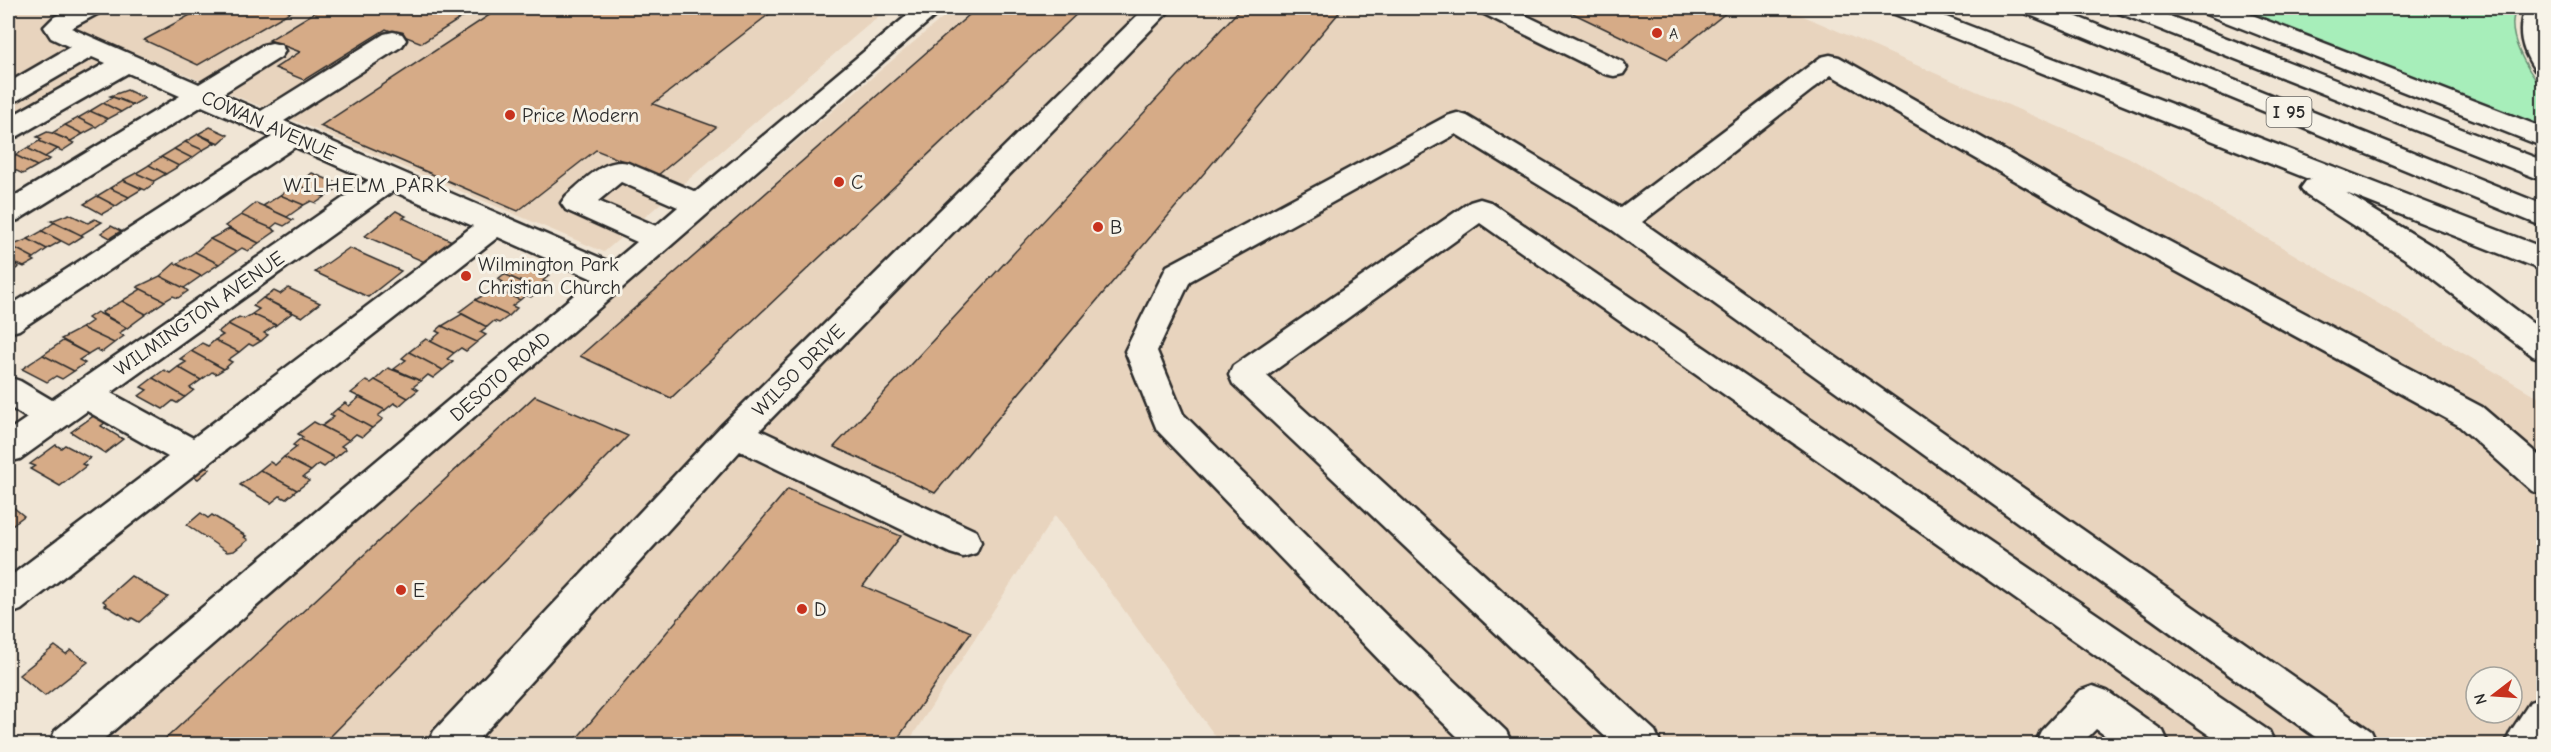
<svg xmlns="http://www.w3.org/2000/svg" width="2551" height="752" font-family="'Comic Neue',sans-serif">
<rect width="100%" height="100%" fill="#f0e5d5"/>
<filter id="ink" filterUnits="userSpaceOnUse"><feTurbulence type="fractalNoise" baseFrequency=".0167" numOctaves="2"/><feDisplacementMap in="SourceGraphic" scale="12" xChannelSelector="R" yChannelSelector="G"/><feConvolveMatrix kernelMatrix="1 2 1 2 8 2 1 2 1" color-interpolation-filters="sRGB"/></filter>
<g filter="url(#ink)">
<path fill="#e8d4be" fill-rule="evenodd" d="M8,8h880l-284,244 -474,-201 -26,18 -96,55z
M954,8h831l343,149 415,243v344h-1322l-166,-229 -148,229h-804l458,-403zM2476,677h36v36h-36z"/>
<path fill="#a7eeba" stroke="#698c72" stroke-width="1.5" d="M2234,8h283c-14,24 11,63 26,81v41z"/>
<path fill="#d6ab87" stroke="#2b2b2b" stroke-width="1.5" d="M203,8h94l-99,57 -54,-25z
M322,8h155l-55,35 -36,-14 -82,51 -29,-12 25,-16 -31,-12z
M500,8h277l-124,96 63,23 -58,48 -62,-25 -78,61 -198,-85z
M977,8h106l-412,390 -91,-42z
M1241,8h102l-408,485 -101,-46z
M1562,8h170l-64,51z
M127,90l15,7 3,1 -12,7 -23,-9z
M113,97l9,3 11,5 -12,7 -18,-9z
M103,103l18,9 -13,7 -18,-8z
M90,111l18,8 -12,8 -18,-9z
M78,118l18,9 -13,7 -18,-9z
M65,125l18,9 -12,7 -19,-8z
M210,127l18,8 -9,8 -21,-9z
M47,132l5,1 22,10 -12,8 -23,-10 3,-2 -5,-2z
M198,134l17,9 -12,7 -18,-8z
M39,141l19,8 -13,8 -18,-9z
M185,142l18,8 -11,8 -18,-9z
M27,148l18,9 5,2 -13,7 -22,-11z
M174,149l18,9 -13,8 -18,-9z
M8,151l7,4 22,11 -14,8 -15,-7z
M161,157l18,9 -13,8 -17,-9z
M149,165l17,9 -12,7 -18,-8z
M136,173l18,8 -1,3 -8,6 -22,-10z
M312,173l24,10 -7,5 6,2 -10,7 -29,-13z
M123,180l19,9 -13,8 -19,-9z
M296,184l29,13 -9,6 -5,-2 -7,4 -24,-10z
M110,188l19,9 -13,9 -19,-10z
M280,195l24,10 -17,12 -24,-11z
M97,196l19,10 -14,8 -18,-10z
M256,203l7,3 30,14 -9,6 -7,-3 -6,5 -30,-13z
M396,211l10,5 -3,2 51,24 -27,21 -62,-27z
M69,214l19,9 7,-4 7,3 -21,13 -30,-14z
M241,215l30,13 5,3 -17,12 -34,-17z
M55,222l28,14 -14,9 -27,-14z
M111,226l10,5 -11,7 -9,-5z
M229,229l30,14 -11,8 -6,-3 -6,4 -26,-13z
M42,231l19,10 -14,8 -19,-10z
M28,239l19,10 -13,9 -23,-12z
M210,239l26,13 -17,12 -24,-12z
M11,246l23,12 -2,1 3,2 -11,6 -16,-7v-12z
M349,248l16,7 36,16 -33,26 -53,-25z
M195,252l24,12 -18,12 -24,-12z
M8,260l11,7 -11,7z
M520,262l29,13 -6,6 5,2 -8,7 -36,-16z
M175,263l26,13 -17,12 -24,-12z
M504,274l36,16 -9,7 -5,-2 -6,5 -26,-11 9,-7 -5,-3z
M160,276l24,12 4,3 -10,7 -5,-2 -8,5 -28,-14z
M288,288l32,15 -18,14 -39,-19 11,-7 6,3z
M141,289l24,12 -19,13 -24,-13z
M494,289l26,11 -8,6 5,2 -8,8 -34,-16z
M263,298l29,15 -16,12 -24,-11 7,-5 -6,-3z
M475,300l34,16 -10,7 -5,-2 -7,6 -28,-15z
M122,301l24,13 -19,14 -24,-14 -1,-2z
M97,312l30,16 -8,5 5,3 -10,7 -32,-15 10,-7 -4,-3z
M252,314l24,11 -12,8 4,2 -7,6 -33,-17 11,-7 5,2z
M462,314l25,13 -7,5 6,3 -9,7 -35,-16z
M228,324l33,17 -8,5 -4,-2 -10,8 -24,-12 8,-5 -5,-3z
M442,326l35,16 -11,9 -5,-3 -7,5 -24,-12 10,-8 -4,-2z
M82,328l32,15 -12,9 -6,-3 -8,5 -27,-15z
M426,339l28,14 -7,6 6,3 -10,8 -34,-18z
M215,340l24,12 -11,8 4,2 -8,7 -33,-18 11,-8 6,3z
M63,341l25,13 -9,6 6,3 -11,8 -31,-16z
M191,351l33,18 -8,5 -4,-2 -11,8 -23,-13 8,-5 -6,-3z
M409,352l34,18 -10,8 -5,-3 -7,6 -27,-12 12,-9 -4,-2z
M43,355l31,16 -12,8 -6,-3 -9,6 -25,-13z
M178,367l23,13 -11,8 4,2 -9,7 -32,-19 11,-8 6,3z
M388,368l33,13 -8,6 5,3 -10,8 -33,-18z
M153,378l32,19 -8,6 -4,-2 -10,8 -24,-13 8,-6 -6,-3z
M375,380l33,18 -9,8 -5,-3 -9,7 -34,-17 15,-12 5,2z
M535,396l93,40 -305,308h-163z
M360,397l25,13 -7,6 5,3 -11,9 -35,-19 8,-6 4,3z
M337,409l35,19 -10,9 -6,-3 -7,6 -27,-14 12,-9 -4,-2z
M95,415l11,7 -5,4 22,13 -18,14 -34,-21z
M314,422l35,18 -8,6 5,3 -11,9 -35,-19 3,-2 -5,-3z
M300,439l35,19 -11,9 -5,-3 -8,7 -27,-14 13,-10 -4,-2z
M56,445l5,3 4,-3 25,13 -8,6 4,2 -26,20 -30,-17 5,-3 -5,-2z
M284,457l27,14 -8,6 6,4 -12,9 -37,-20 10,-8 5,3z
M198,462l12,7 -12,10 -13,-7z
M260,470l37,20 -11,9 -6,-3 -9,7 -31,-18z
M788,489l113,47 -38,50 108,46 -77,112h-322z
M8,503l16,13 -16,12z
M201,513l7,5 4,-3 34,21 -2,1 4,3 -14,11 -7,1 -40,-27z
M131,576l37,21 -29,25 -7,-4 -2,2 -25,-15 2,-1 -4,-3z
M55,646l11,8 5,-4 17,12 -43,34 -26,-21z"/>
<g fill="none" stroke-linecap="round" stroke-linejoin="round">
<g stroke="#2b2b2b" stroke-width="5">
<path id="minor" d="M72,8h31l-4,5 -28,15 128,56 64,-39 9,-2 9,2 4,6 -4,6 -59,37 39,17 123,-77 9,-2 9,2 4,6 -4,6 -118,75 328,142 25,-21 -71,-32 -5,-7 5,-7c17,-14 38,-39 62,-33l68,29 220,-184h28l-846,736h-49l6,-13 538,-452 -95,-42 -477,373 -13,5v-37l160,-121 -81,-46 -67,48 -12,3v-31l19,-13 -19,-12v-29l12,4 32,19 317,-220 -74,-33 -276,183 -11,3v-26l264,-170 -70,-31 -184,114 -10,3v-23l172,-104 -52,-23 -110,63 -10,3v-21l98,-55 -14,-6 -74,43 -10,2v-19l62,-36 -19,-9 -7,-11 10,-10zM621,182l57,25 -22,19 -58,-25zM393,191l80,35 -280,212 -82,-45z
M1145,8h27l-412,422 216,101 5,11 -5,11 -13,4 -13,-4 -210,-102 -266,293h-46l6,-13 289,-307z
M1478,8h32l113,54 4,6 -4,6 -9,2 -9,-2 -123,-61z
M1830,55l9,2 267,151 376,199 62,53v35l-12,-4 -74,-66 -372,-203 -255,-147 -189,147 729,509 6,13h-52l-714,-515 -155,-95 -266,147 -33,70 26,63 232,230 91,87 6,13h-47l-78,-76 -230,-238 -32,-79 42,-85 280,-150 10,-3 10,3 154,92 200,-151z
M1480,199l10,3 779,529 6,13h-53l-742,-521 -213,153 388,355 6,13h-48l-380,-360 -4,-9 4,-9 237,-164z
M2093,686l14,5 56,40 6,13h-52l-21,-15 -15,15h-46l6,-13 38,-40z
M2544,697v47h-39l6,-13 19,-29z"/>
</g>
<g stroke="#2b2b2b" stroke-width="5">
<path id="highway" d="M1888,8h35l621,240v23l-198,-78 86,53 112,85v29l-11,-4 -123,-94 -104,-67 -5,-7 5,-7 5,-1 -419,-167z
M2022,8h33l489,197v22l-519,-214z
M2115,8h34l395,153v20l-425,-168z
M2199,8h35l310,120v19l-341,-134z
M2525,8h19v64l-9,-2c-14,-21 -18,-39 -10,-62z"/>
</g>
<use href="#minor" fill="#f7f3e8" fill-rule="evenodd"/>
<use href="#highway" fill="#f7f3e8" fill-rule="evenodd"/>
</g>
</g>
<g fill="#c8321e" stroke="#f7f3e8" stroke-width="2">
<circle cx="1657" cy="33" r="6"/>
<circle cx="510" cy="115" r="6"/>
<circle cx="839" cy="182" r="6"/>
<circle cx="1098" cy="227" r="6"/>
<circle cx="466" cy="276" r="6"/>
<circle cx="401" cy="590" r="6"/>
<circle cx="802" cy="609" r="6"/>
</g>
<g text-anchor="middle" stroke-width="6" stroke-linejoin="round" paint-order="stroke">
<g font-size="16" fill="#2b2b2b" stroke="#f7f3e8" text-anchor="start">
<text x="1669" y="39">A</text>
</g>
<rect fill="#f7f3e8" stroke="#686764" stroke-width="1.5" x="2266.5" y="97" width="45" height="30" rx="4.5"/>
<g font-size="18" font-weight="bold" fill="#2b2b2b">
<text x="2289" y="118">I 95</text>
</g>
<g font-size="20" fill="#2b2b2b" stroke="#f7f3e8" text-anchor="start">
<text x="522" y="122">Price Modern</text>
<text x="851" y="189">C</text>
<text x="1110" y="234">B</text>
<text x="478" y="271">Wilmington Park<tspan x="478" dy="23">Christian Church</tspan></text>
<text x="413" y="597">E</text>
<text x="814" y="616">D</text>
</g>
<g font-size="20" fill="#2b2b2b" stroke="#f7f3e8">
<text transform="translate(269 125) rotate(24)" y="7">COWAN AVENUE</text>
<text transform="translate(199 313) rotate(-35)" y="7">WILMINGTON AVENUE</text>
<text transform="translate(798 370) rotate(-45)" y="7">WILSO DRIVE</text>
<text transform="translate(500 376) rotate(-41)" y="7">DESOTO ROAD</text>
</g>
<g font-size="21" letter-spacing="1.5" fill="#2b2b2b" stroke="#f7f3e8">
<text x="366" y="192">WILHELM PARK</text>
</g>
</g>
<rect width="2551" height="752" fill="none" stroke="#f7f3e8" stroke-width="30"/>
<rect x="15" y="15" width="2521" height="722" fill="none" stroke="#2b2b2b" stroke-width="2" filter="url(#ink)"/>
<g transform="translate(2494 695) rotate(253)"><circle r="28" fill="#f7f3e8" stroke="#a5a39c" stroke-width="1.5"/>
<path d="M0-4.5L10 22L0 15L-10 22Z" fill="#c8321e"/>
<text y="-9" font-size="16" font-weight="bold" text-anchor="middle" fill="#2b2b2b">N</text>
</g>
</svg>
